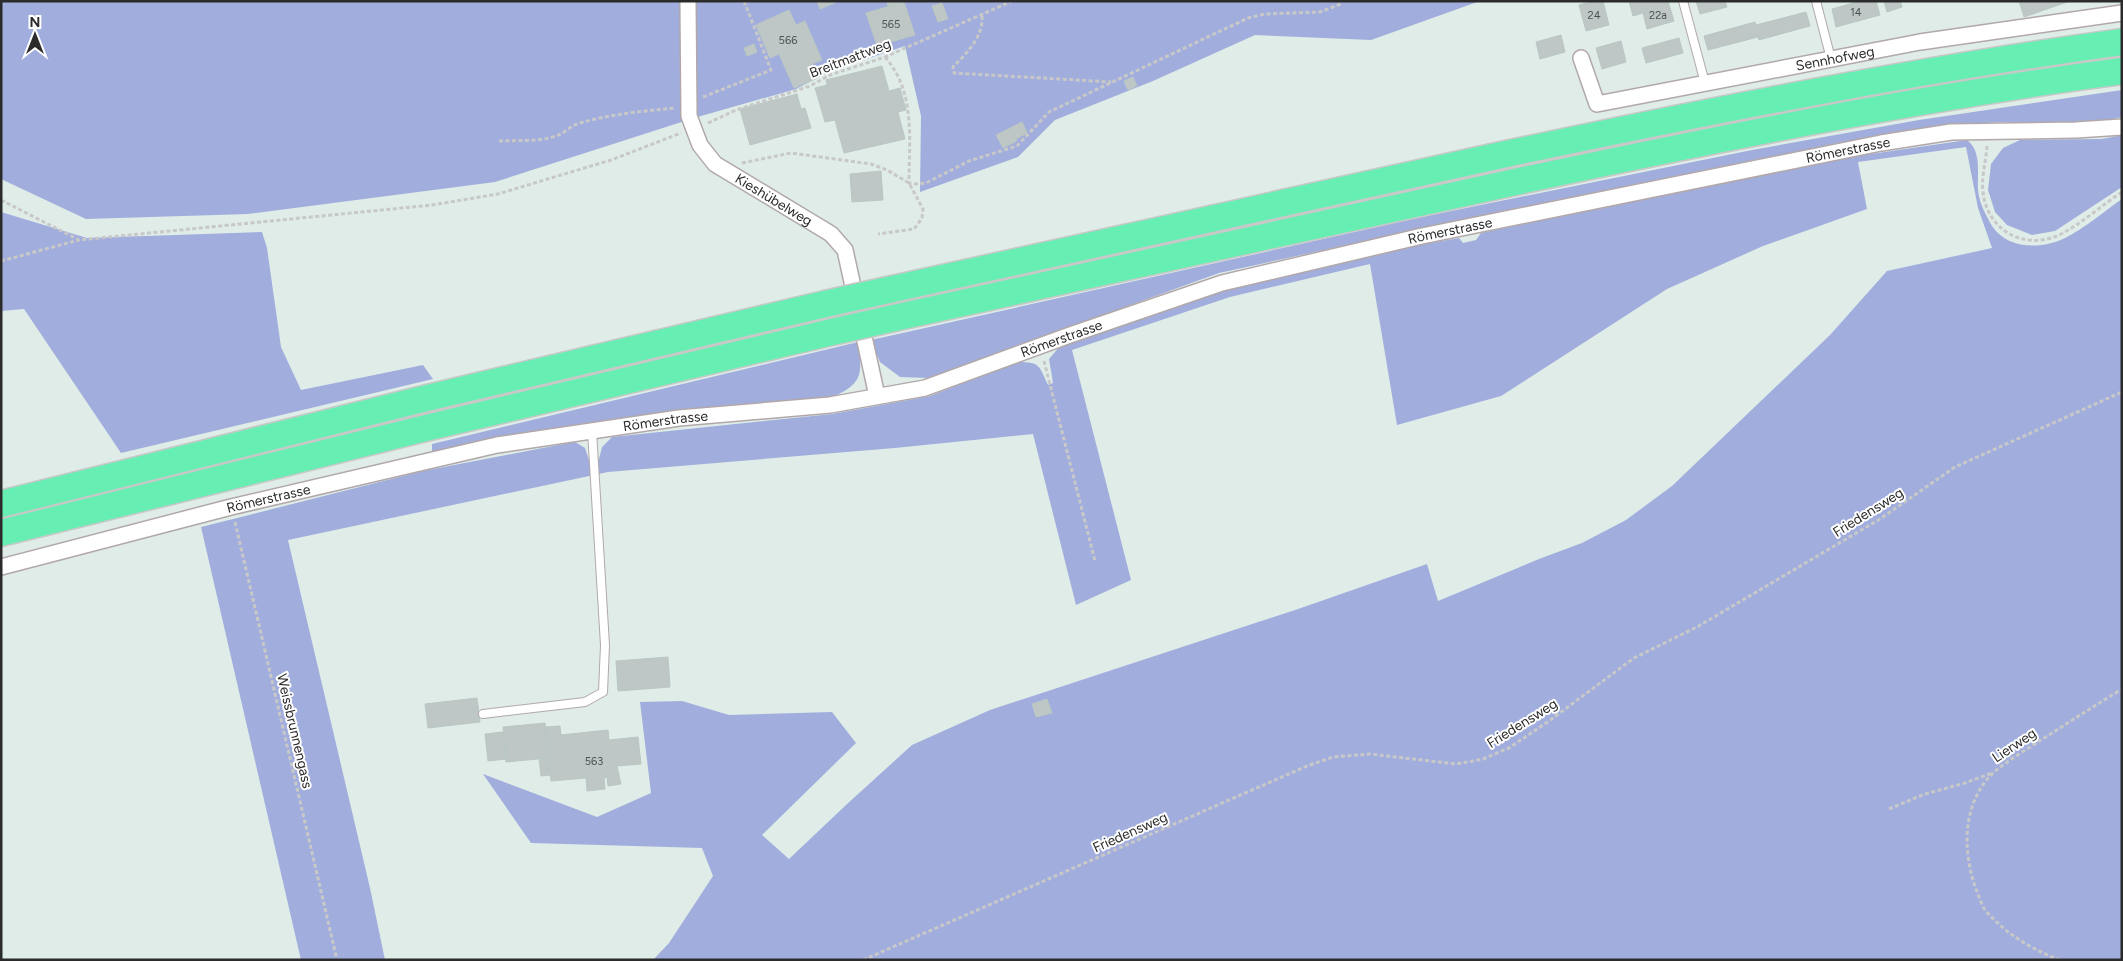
<svg xmlns="http://www.w3.org/2000/svg" width="2123" height="961" font-family="Figtree,sans-serif">
<rect width="100%" height="100%" fill="#dfece8"/>
<path fill="#a1aedd" d="M1,1h1479l-109,39 -116,-5 -102,46 -98,39 -37,37 -98,35 1,-76 -16,-70 -53,18 -29,11 -27,14 -102,29 -199,64 -247,32 -162,5 -85,-40z
M2122,90v27l-29,6 -94,-1 -75,6 -170,32 -334,69 -201,44 -290,105 -29,-1 -20,-15 -9,-22 546,-122 335,-68 167,-30z
M2122,135v52l-67,44 -23,4 -25,-10 -12,-13 -7,-22 3,-26 12,-16 17,-8 82,-1z
M1967,140c15,11 10,34 11,50 1,13 8,25 14,36 15,23 49,24 73,12 20,-10 38,-26 57,-39v761h-1469l16,-17 44,-67 -11,-28 -171,-5 -48,-69 114,43 54,-24 -11,-91 42,-1 47,14 103,-3 24,31 -94,92 27,24 57,-54 66,-60 78,-35 311,-102 126,-44 11,37 101,-42 43,-16 44,-23 46,-34 158,-151 57,-64 105,-23 -14,-40 -12,-61 -108,15 9,47 -104,37 -96,43 -166,107 -104,29 -27,-161 -140,33 -158,53 59,230 -55,25 -43,-171 -138,14 -287,24 -320,68 82,348 15,72h-84l-100,-433 222,-56 135,-26 17,-3 10,6 4,12 10,-1 3,-12 10,-10 220,-23 98,-18 88,-34c23,0 21,4 30,23l5,-2 -4,-24 12,-14 166,-55 197,-46 35,-6 4,5 13,-3 5,-7 275,-58 101,-19z
M1,212l86,26 175,-6 5,16 14,99 20,43 122,-25 10,14 -312,74 -97,-144 -23,2z
M858,342c5,35 4,42 -29,57l-397,55v-10z"/>
<path fill="#bec7c5" stroke="#b9c7c4" d="M817,1h20v1l-17,7z
M887,1h14l1,2 -14,3z
M1594,1h9l6,24 -23,6 -7,-26z
M1629,1h39l6,20 -27,8 -4,-16 -10,3z
M1696,1h29l2,6 -27,7z
M1860,1h16l4,14 -44,12 -4,-18z
M1884,1h16l2,6 -15,5z
M2019,1h51l-46,16z
M904,2l11,33 -38,11 -11,-33z
M942,3l6,16 -10,3 -6,-16z
M789,10l7,15 9,-4 17,39 -10,4 6,14 -24,10 -15,-34 -9,4 -14,-33z
M1806,12l4,14 -51,14 -1,-3 -50,13 -4,-14 51,-14 1,3z
M1561,35l4,17 -25,7 -4,-17z
M1679,38l4,15 -37,10 -4,-15z
M1621,41l5,21 -24,7 -6,-21z
M754,44l3,8 -10,4 -3,-8z
M882,66l7,25 11,-3 6,22 -8,2 7,27 -61,14 -9,-33 -10,2 -10,-34 12,-3 -1,-5z
M1133,77l4,9 -9,4 -4,-9z
M797,94l4,15 4,-1 6,20 -61,17 -10,-36z
M1022,122l5,11 -11,6 -6,-11z
M1010,128l7,13 -14,7 -7,-13z
M881,171l2,29 -31,2 -2,-28z
M668,657l2,30 -52,4 -2,-30z
M477,698l3,24 -52,6 -3,-24z
M1047,699l5,14 -16,4 -4,-13z
M545,723l3,35 -42,4 -3,-35z
M560,726l1,9 47,-5 1,10 29,-3 3,27 -24,2 4,18 -13,2 -1,-9 -3,1 1,11 -18,2 -1,-13 -35,3 -6,-54z
M503,732l3,27 -18,2 -3,-27z
M548,758l2,17 -9,1 -2,-17z"/>
<g fill="none" stroke-linecap="round" stroke-linejoin="round">
<g stroke="#b2a8a9" stroke-width="10">
<path id="service" d="M1683,1l22,82
M1816,1l15,58
M483,714l102,-12 18,-10 2,-47 -13,-214"/>
</g>
<g stroke="#b2a8a9" stroke-width="18">
<g id="minor">
<path id="s1" d="M688,1l1,115 11,29 15,19 116,70 14,16 32,146"/>
<path id="s2" d="M1581,58l16,46 323,-62 202,-29"/>
<path id="s3" d="M1,567l230,-60 266,-62 182,-27 151,-13 95,-17 145,-53 152,-52 200,-47 459,-93 70,-11 125,-2 46,-3"/>
</g>
</g>
<g stroke="#c8c8c8" stroke-width="29">
<path id="motorway" d="M888,290c206,-47 412,-92 618,-136 204,-43 409,-84 616,-112
M894,318c207,-47 414,-92 621,-136 201,-43 403,-84 607,-111
M1,504l426,-106 398,-94
M1,533l429,-106 402,-95"/>
</g>
<path stroke="#c8c8c8" stroke-width="3" stroke-dasharray="4 2.5" stroke-linecap="butt" d="M982,16c2,20 -16,38 -29,51l1,6 157,9
M885,57c31,35 24,83 24,126l7,1 10,-1 43,-22 48,-15 32,-34 199,-94 17,-4 55,-2 21,-8
M703,97l68,-27 -27,-69
M708,123l28,-13 74,-24 20,-11 55,-18 127,-56
M499,141c18,-1 40,1 57,-5 9,-3 15,-11 24,-13 31,-9 64,-12 95,-15
M1987,146c-1,15 -6,32 -4,46 4,38 41,59 76,43 21,-10 43,-30 63,-43
M742,163l49,-10 80,11 16,6 22,13 14,26 -1,9 -8,11 -36,5
M1,200l78,40 353,-35 66,-11 113,-34 70,-27
M1,261l78,-21
M1044,361l51,200
M235,522l102,438
M1889,809l36,-15 40,-11 27,-10
M863,960l444,-194 26,-9 37,-3 86,10 27,-5 26,-11 40,-27 85,-63 63,-31 183,-108 75,-52 167,-75
M2060,960c-29,-11 -54,-26 -75,-50 -4,-6 -6,-14 -9,-21 -14,-38 -14,-87 18,-117 14,-12 32,-22 47,-32 27,-17 53,-34 81,-51"/>
<use href="#service" stroke="#fff" stroke-width="8"/>
<use href="#minor" stroke="#fff" stroke-width="15"/>
<use href="#motorway" stroke="#67efb3" stroke-width="26"/>
<g stroke="#c8c8c8" stroke-width="29" stroke-linecap="butt">
<path id="motorway-bridge" d="M825,304l63,-14
M832,332l62,-14"/>
</g>
<use href="#motorway-bridge" stroke="#67efb3" stroke-width="26"/>
</g>
<g text-anchor="middle" stroke-width="4" stroke-linejoin="round" paint-order="stroke">
<g font-size="11" fill="#505252">
<text x="1856" y="16">14</text>
<text x="1594" y="19">24</text>
<text x="1658" y="19">22a</text>
<text x="891" y="28">565</text>
<text x="788" y="44">566</text>
<text x="594" y="765">563</text>
</g>
<g font-size="14" fill="#2b2b2b" stroke="#fff">
<text transform="translate(850 58) rotate(-21)" y="5">Breitmattweg</text>
<text dy="5" stroke="none"><textPath href="#s2" startOffset="291">Sennhofweg</textPath></text>
<text dy="5" stroke="none"><textPath href="#s3" startOffset="1898">Römerstrasse</textPath></text>
<text dy="5" stroke="none"><textPath href="#s1" startOffset="239">Kieshübelweg</textPath></text>
<text dy="5" stroke="none"><textPath href="#s3" startOffset="1492">Römerstrasse</textPath></text>
<text dy="5" stroke="none"><textPath href="#s3" startOffset="1088">Römerstrasse</textPath></text>
<text dy="5" stroke="none"><textPath href="#s3" startOffset="681">Römerstrasse</textPath></text>
<text dy="5" stroke="none"><textPath href="#s3" startOffset="276">Römerstrasse</textPath></text>
<text transform="translate(1868 512) rotate(-32)" y="5">Friedensweg</text>
<text transform="translate(1522 723) rotate(-32)" y="5">Friedensweg</text>
<text transform="translate(295 731) rotate(77)" y="5">Weissbrunnengass</text>
<text transform="translate(2014 745) rotate(-34)" y="5">Lierweg</text>
<text transform="translate(1130 832) rotate(-24)" y="5">Friedensweg</text>
</g>
</g>
<rect width="2123" height="961" fill="none" stroke="#2b2b2b" stroke-width="5"/>
<g transform="translate(35 35)" stroke="#ffffff" stroke-width="4" paint-order="stroke">
<path d="M0-4L9 19L0 12L-9 19Z" fill="#2b2b2b"/>
<text y="-8" font-size="14" font-weight="bold" text-anchor="middle" fill="#2b2b2b">N</text>
</g>
</svg>
